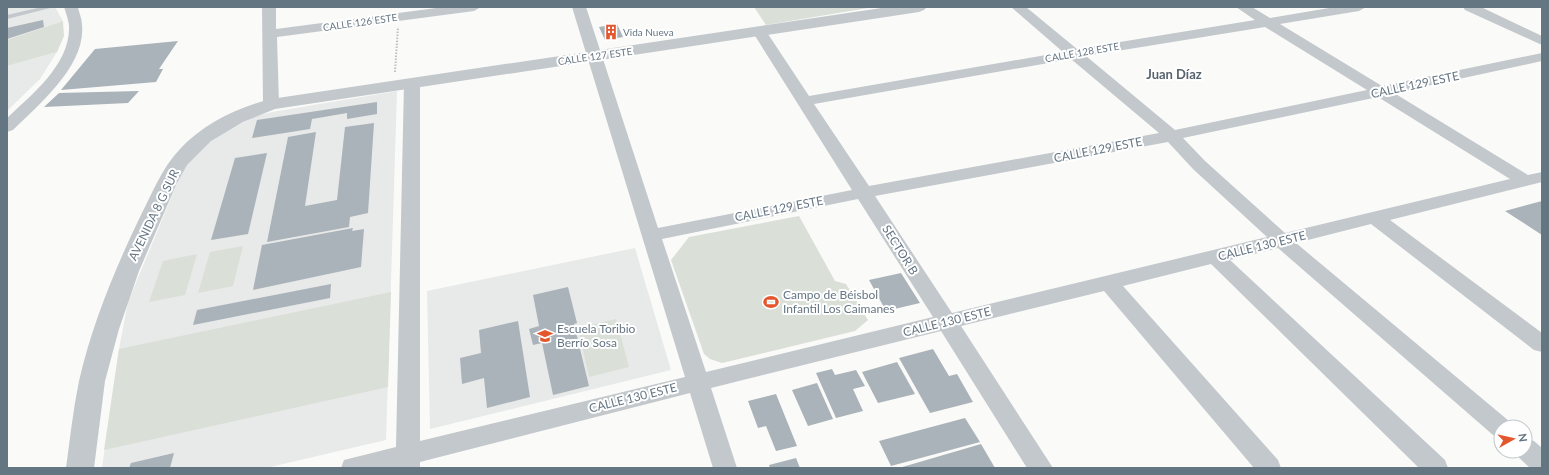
<svg xmlns="http://www.w3.org/2000/svg" width="1549" height="475" font-family="Lato,sans-serif">
<rect width="100%" height="100%" fill="#fafaf8"/>
<path fill="#e8e9e9" d="M7,7h48l8,14 -56,19z
M57,52l-17,27 -33,32v-45z
M397,91l-11,349 -120,28h-164l17,-119 9,-47 58,-140 19,-20 51,-26 16,-4z
M635,248l36,122 -241,59 -3,-138z"/>
<path fill="#dadfd7" d="M754,7h120l-108,18z
M63,21l1,15 -7,16 -50,14v-26z
M799,216l36,65 11,3 22,36 -13,11 -133,32 -12,-4 -6,-5 -33,-94 18,-23z
M243,246l-10,40 -35,7 12,-41z
M197,254l-12,41 -36,7 14,-41z
M391,292l-3,95 -284,63 15,-101z
M616,319l13,48 -40,10 -11,-49z"/>
<path fill="#aab3b9" d="M43,20l1,7 -37,12v-11z
M617,24l6,13 -18,3 -6,-13z
M178,41l-19,28h4l-7,13 -95,8 34,-41z
M139,91l-11,12 -84,4 15,-14z
M377,102v12l-30,5v-6l-35,6 -2,10 -58,9 5,-18z
M374,123l-6,90 -18,4 -1,10 -82,15 21,-105 28,-5 -11,74 32,-6 8,-73z
M267,153l-19,81 -37,6 24,-82z
M1542,201v34l-37,-24z
M353,228l-1,3 12,-2 -3,38 -108,23 9,-45z
M901,273l19,30 -34,8 -17,-31z
M331,284l-1,14 -137,27 4,-15z
M568,287l9,36 -3,1 15,62 -36,9 -11,-52 -9,2 -4,-16 10,-3 -6,-31z
M518,321l12,76 -43,11 -3,-30 -22,6 -2,-26 21,-5 -2,-23z
M933,349l16,27 8,-2 16,28 -43,11 -31,-55z
M897,362l18,32 -37,9 -16,-31z
M832,369l3,6 21,-5 9,16 -12,3 10,22 -27,7 -20,-45z
M817,383l16,36 -25,7 -16,-36z
M776,394l21,52 -21,5 -10,-25 -8,2 -10,-27z
M965,418l15,24 -89,24 -12,-25z
M981,444l14,24h-96z
M174,453l-4,15h-41l2,-5z
M796,458l4,10h-30l-1,-3z"/>
<g fill="none" stroke-linecap="round" stroke-linejoin="round">
<path stroke="#bbbfc2" stroke-width="2" stroke-dasharray="1.5 1.5" stroke-linecap="butt" d="M395,72l3,-45"/>
<path fill="#c3c8cc" fill-rule="evenodd" d="M42,7h12l-47,12v-4z"/>
<path fill="#c3c8cc" fill-rule="evenodd" d="M64,7h14c1,6 4,12 4,18 4,41 -43,79 -69,105l-6,2v-14c25,-24 64,-54 62,-93 -1,-6 -3,-12 -5,-18z
M262,7h14v22l168,-22h37l-7,4 -197,26 2,67 -2,3h-12l-2,-3z
M572,7h14l72,221 194,-38 -100,-159 2,-3h10l45,68 254,-44 -52,-45h15l51,42 178,-29 -19,-13h16l18,11 65,-11h31l-7,4 -79,13 102,62 160,-33v8l-148,32 134,82 14,-3v10l-152,38 152,113v19l-8,-2 -163,-126 -75,19 213,178 3,6h-11v11l-8,-3 -215,-187 -48,12 215,200 3,8h-29l-208,-204 -88,22 155,174 3,8h-27l-150,-177 -143,35 92,142h-26l-86,-137 -230,57 26,80h-24l-23,-75 -270,69v6h-79l3,-8 52,-13 8,-364 3,-3h10l3,3v358l265,-64zM1265,27l102,63 -192,40 -89,-74zM1071,59l88,74 -290,53 -55,-82zM1378,97l132,82 -225,54 -80,-72 -22,-23zM1168,142l25,27 74,68 -315,76 -77,-117zM858,199l75,118 -227,55 -44,-133z
M1463,7h18l61,29v9l-77,-35z
M1525,438l9,3 8,7v20h-12l-14,-13 -2,-4h11z"/>
<path fill="#c3c8cc" fill-rule="evenodd" d="M888,7h39l-3,3 -5,2 -644,97 -32,13 -32,19 -24,24 -10,18 -38,88 -20,58 -14,52 -11,87h-28c4,-29 7,-58 13,-87 13,-57 36,-112 61,-164 12,-23 21,-48 40,-68 23,-25 58,-42 91,-50z"/>
</g>
<defs>
<g id="building-bare" transform="scale(1.2)"><path d="M-4-6H4V6H1V3H-1V6H-4ZM-2.5-4.3h1.7v1.8h-1.7ZM.8-4.3h1.7v1.8H.8ZM-2.5-1h1.7V.8h-1.7ZM.8-1h1.7V.8H.8Z" fill="#e4572e" stroke="#fff" stroke-width="2.5" paint-order="stroke"/></g>
<g id="stadium-bare" transform="scale(1.2)"><path d="M0-5a6.5 5 0 1 0 0 10a6.5 5 0 1 0 0-10ZM-3.5-1.8h7v3.6h-7Z" fill="#e4572e" stroke="#fff" stroke-width="2.5" paint-order="stroke"/></g>
<g id="school-bare" transform="scale(1.2)"><path d="M0-5L7-2L0 1L-7-2ZM-4 1L0 2.5L4 1V4Q0 6-4 4Z" fill="#e4572e" stroke="#fff" stroke-width="2.5" paint-order="stroke"/></g>
</defs>
<g fill-rule="evenodd">
<use href="#building-bare" x="611" y="32"/>
<use href="#stadium-bare" x="771" y="302"/>
<use href="#school-bare" x="545" y="336"/>
</g>
<g text-anchor="middle" stroke-width="4" stroke-linejoin="round" paint-order="stroke">
<g font-size="10" fill="#657683" stroke="#fff">
<text transform="translate(360 22) rotate(-8)" y="4">CALLE 126 ESTE</text>
<text transform="translate(1082 52) rotate(-10)" y="4">CALLE 128 ESTE</text>
<text transform="translate(595 56) rotate(-8)" y="4">CALLE 127 ESTE</text>
</g>
<g font-size="10" fill="#657683" stroke="#fff" text-anchor="start">
<text x="623" y="36">Vida Nueva</text>
</g>
<g font-size="12" fill="#657683" stroke="#fff">
<text transform="translate(1415 85) rotate(-12)" y="4">CALLE 129 ESTE</text>
<text transform="translate(1098 150) rotate(-11)" y="4">CALLE 129 ESTE</text>
<text transform="translate(779 209) rotate(-11)" y="4">CALLE 129 ESTE</text>
<text transform="translate(154 215) rotate(-64)" y="4">AVENIDA 8 G SUR</text>
<text transform="translate(1262 246) rotate(-14)" y="4">CALLE 130 ESTE</text>
<text transform="translate(900 250) rotate(58)" y="4">SECTOR B</text>
<text transform="translate(947 322) rotate(-14)" y="4">CALLE 130 ESTE</text>
<text transform="translate(633 398) rotate(-14)" y="4">CALLE 130 ESTE</text>
</g>
<g font-size="12" fill="#657683" stroke="#fff" text-anchor="start">
<text x="783" y="299">Campo de Béisbol<tspan x="783" dy="14">Infantil Los Caimanes</tspan></text>
<text x="557" y="333">Escuela Toribio<tspan x="557" dy="14">Berrío Sosa</tspan></text>
</g>
<g font-size="13" font-weight="bold" fill="#57646e" stroke="#fff">
<text x="1174" y="79">Juan Díaz</text>
</g>
</g>
<rect width="1549" height="475" fill="none" stroke="#657683" stroke-width="16"/>
<g transform="translate(1513 439) rotate(82)"><circle r="19" fill="#ffffff" stroke="#c1c8cd"/>
<path d="M0-3L7 15L0 10L-7 15Z" fill="#e4572e"/>
<text y="-6" font-size="11" font-weight="bold" text-anchor="middle" fill="#657683">N</text>
</g>
</svg>
